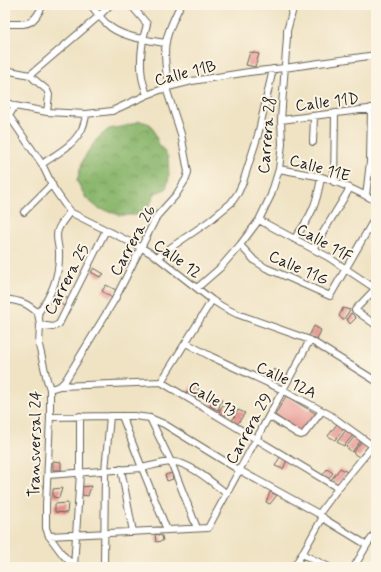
<svg xmlns="http://www.w3.org/2000/svg" width="381" height="572" font-family="Mynerve,sans-serif">
<defs>
<pattern id="forest-crowns" width="20" height="18" patternUnits="userSpaceOnUse"><rect width="20" height="18" fill="#8cb76e"/><path d="M2 6a3 3 0 1 1 6 0M12 15a3 3 0 1 1 6 0" fill="none" stroke="#72945a"/></pattern>
</defs>
<rect width="100%" height="100%" fill="#fcf5e5"/>
<filter id="ink" filterUnits="userSpaceOnUse"><feTurbulence type="fractalNoise" baseFrequency=".025" numOctaves="2"/><feDisplacementMap in="SourceGraphic" scale="8" xChannelSelector="R" yChannelSelector="G"/><feConvolveMatrix kernelMatrix="1 2 1 2 8 2 1 2 1" color-interpolation-filters="sRGB"/></filter>
<filter id="wash" filterUnits="userSpaceOnUse"><feTurbulence type="fractalNoise" baseFrequency=".012" numOctaves="4" result="noise"/><feDisplacementMap in="SourceGraphic" scale="16" xChannelSelector="R" yChannelSelector="G"/><feGaussianBlur stdDeviation="0.9" result="paint"/><feColorMatrix in="noise" values="0 0 0 0 0 0 0 0 0 0 0 0 0 0 0 0 0 1.4 0 .05"/><feComposite in="paint" operator="in"/></filter>
<g filter="url(#wash)">
<rect width="100%" height="100%" fill="#f0e3c4"/>
<path fill="url(#forest-crowns)" stroke="#546a45" d="M140,121l10,3 4,7 4,12 10,14 1,20 -3,12 -11,4 -6,14 -10,8h-20l-21,-7 -12,-10 -9,-17 5,-18 5,-10 10,-14 12,-10 17,-3z"/>
<g id="blocks">
<path fill="#e68f8c" d="M250,52l9,2 -4,13 -9,-2z
M94,268l10,6 -4,3 -9,-5z
M106,285l10,5 -4,8 -10,-7z
M57,293l12,6 -5,7 -12,-8z
M343,308l7,2 -7,10 -4,-4z
M351,313l5,5 -6,6 -3,-5z
M314,326l7,4 -4,10 -8,-4z
M274,369l7,3 -4,10 -8,-4z
M192,385l7,3 -4,10 -9,-4z
M286,396l32,19 -16,19 -27,-19z
M215,397l7,3 -4,10 -8,-4z
M223,405l6,3 -4,10 -8,-4z
M238,410l7,3 -9,13 -5,-3z
M337,424l8,3 -10,13 -7,-4z
M346,430l8,4 -10,12 -7,-4z
M355,436l7,3 -10,13 -6,-5z
M362,441l7,4 -10,12 -6,-4z
M280,457l7,3 -4,9 -8,-3z
M53,461l8,1v8h-8z
M340,468l7,4 -10,12 -6,-4z
M327,469l6,4 -6,7 -5,-4z
M172,473l1,6 -6,2 -2,-6z
M91,486l-3,10 -6,-1 -1,-8z
M62,488l-3,10 -6,-1v-8z
M270,492l7,3 -7,9 -4,-2z
M68,503l-1,10 -12,-1v-8z
M155,534l7,2 1,5 -7,1z"/>
</g>
</g>
<g filter="url(#ink)">
<use href="#blocks" fill-opacity="0" stroke="#666257" stroke-width="1"/>
<g fill="none" stroke-linecap="round" stroke-linejoin="round">
<g stroke="#666257" stroke-width="8">
<path id="minor" d="M91,5c5,7 10,14 16,19 12,13 41,16 58,19
M131,5l16,19c-5,17 -8,34 -5,53 1,6 3,12 5,18
M5,24c23,0 27,3 38,-19
M5,70l25,5 5,5 12,10 2,5 -2,17
M30,75l69,-59 11,-11
M168,87c-1,-13 -5,-32 -2,-45 2,-12 8,-24 14,-36l-1,-1
M5,102l10,4 32,6 39,2 26,-3 35,-16 21,-8 24,-6 57,-9 35,-4 92,-13
M5,110l37,54 12,25 16,23 72,36 15,9 55,43 11,7 14,7 73,26 66,41
M281,120l95,-12
M5,122l10,-16
M313,142l1,-26
M42,164c16,-11 31,-18 40,-35 2,-6 4,-9 4,-15
M279,169c14,3 29,5 43,8 19,6 37,15 54,24
M334,182l1,-69
M366,196l4,-34 1,-54
M24,212l28,-28
M259,220l69,37 48,32
M294,239c17,-22 23,-35 27,-62
M240,245l15,16 11,7 19,8 45,20 46,-80
M313,249l37,-61
M157,257l51,-35 23,-19 7,-10 5,-11 15,-47 15,-66
M197,288l23,-20 20,-23 19,-25 12,-25 8,-26 3,-25 -1,-24 6,-83v-6l7,-26
M376,288l-21,22 21,15
M5,299c15,2 22,4 33,14
M38,313l2,12 -1,20 8,35 3,9v28l-4,88v23l3,8 14,19 12,12
M38,313c14,-18 22,-38 21,-61 0,-7 -4,-15 -1,-22 2,-6 8,-13 12,-18
M40,325l13,2 6,-3 47,-94
M186,343l26,14 71,33 47,25 43,31
M161,382l51,-82
M60,386l101,-4 177,106
M50,389l10,-3 5,-5 50,-82 42,-83 19,-21 10,-16 2,-7 -7,-38 -15,-46
M122,416l20,52c9,-2 22,-6 31,-6 16,0 41,22 54,32
M269,416l29,18 3,1 3,-1 18,-23
M50,417l60,-1h24l16,2 14,6 75,46 80,44 19,-26 38,-46
M150,418l21,44 26,66
M121,469l12,63
M48,475l94,-7 25,62
M320,515l6,5 41,25
M49,536l159,-8 102,-188
M302,554l27,13
M74,567l6,-94v-57
M104,567l1,-96 5,-55
M294,567l8,-13 21,-37
M354,567l13,-22 9,-13"/>
</g>
<use href="#minor" stroke="#fff" stroke-width="6"/>
</g>
</g>
<g text-anchor="middle" stroke-width="4" stroke-linejoin="round" paint-order="stroke">
<g font-size="16" fill="#1c1c1c" stroke="#fcf5e5">
<text transform="translate(185 72) rotate(-14)" y="6">Calle 11B</text>
<text transform="translate(327 101) rotate(-7)" y="6">Calle 11D</text>
<text transform="translate(266 135) rotate(-85)" y="6">Carrera 28</text>
<text transform="translate(320 167) rotate(16)" y="6">Calle 11E</text>
<text transform="translate(132 240) rotate(-61)" y="6">Carrera 26</text>
<text transform="translate(325 242) rotate(30)" y="6">Calle 11F</text>
<text transform="translate(178 258) rotate(36)" y="6">Calle 12</text>
<text transform="translate(299 267) rotate(24)" y="6">Calle 11G</text>
<text transform="translate(66 279) rotate(-62)" y="6">Carrera 25</text>
<text transform="translate(287 379) rotate(26)" y="6">Calle 12A</text>
<text transform="translate(213 398) rotate(31)" y="6">Calle 13</text>
<text transform="translate(248 428) rotate(-61)" y="6">Carrera 29</text>
<text transform="translate(34 444) rotate(-89)" y="6">Transversal 24</text>
</g>
</g>
<rect width="381" height="572" fill="none" stroke="#fcf5e5" stroke-width="20"/>
</svg>
